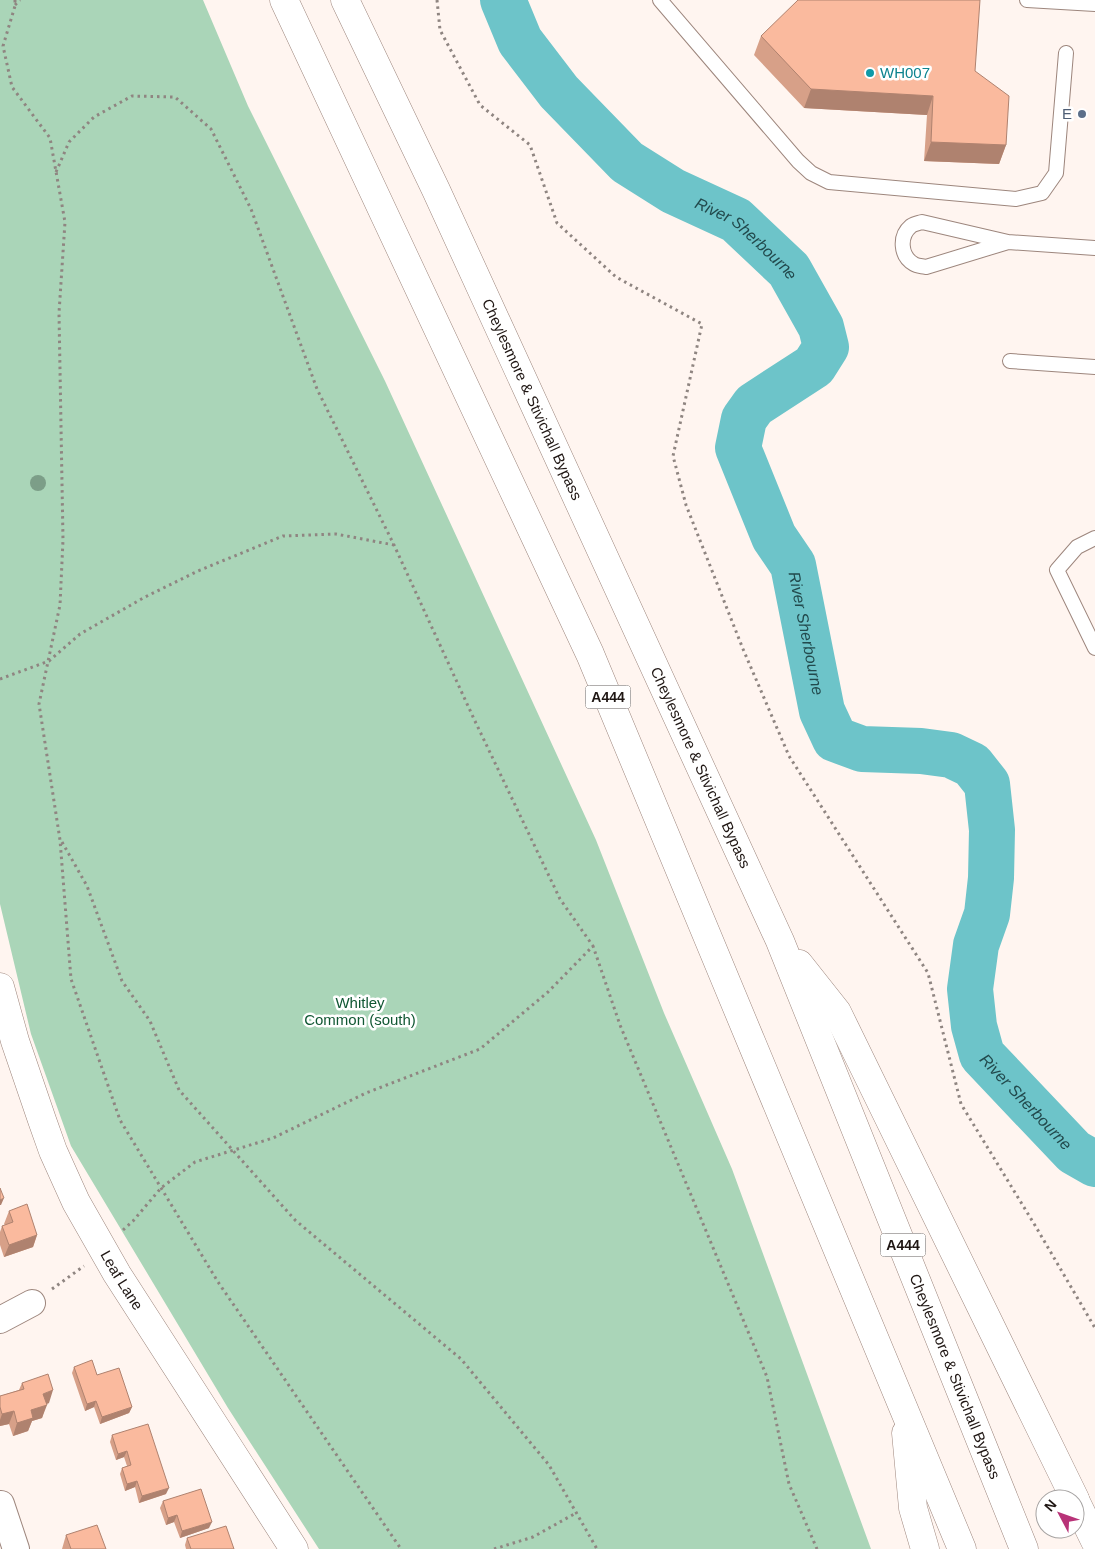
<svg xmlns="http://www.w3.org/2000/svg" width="1095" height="1549" font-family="Arial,sans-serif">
<rect width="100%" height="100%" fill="#fff5f0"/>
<path fill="#aad5b8" d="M0,0h203l45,106 137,275 211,459 68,173 68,156 139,380h-552l-91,-141 -157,-262 -40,-112 -31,-130z"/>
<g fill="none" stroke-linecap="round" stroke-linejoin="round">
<path stroke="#6dc4c9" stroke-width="46" id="s1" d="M503,0l17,41 39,51 68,70 46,29 63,29 53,50 32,57 5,20 -12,19 -60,39 -10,14 -6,29 36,89 19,28 29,146 13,28 27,10 59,2 30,4 21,10 15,19 5,46 -1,48 -4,36 -11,31 -6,44 4,37 8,29 92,97 21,12"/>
<g stroke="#9d867d" stroke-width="16">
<path id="lane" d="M660,0l138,161 13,12 18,9 187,17 26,-6 14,-20 10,-120
M1027,0l68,4
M1008,242l-82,25c-4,-1 -9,-1 -12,-3 -14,-8 -15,-28 -3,-38 3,-2 8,-3 11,-4l86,20 87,6
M1010,361l85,6
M1095,538l-18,9 -20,23 38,78"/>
</g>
<g stroke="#9d867d" stroke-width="28">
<path id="street" d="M0,1320l32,-17
M1,1504l15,45"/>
</g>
<g stroke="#9d867d" stroke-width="29">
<g id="secondary">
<path id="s2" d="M0,987l15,54 27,79 11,31 23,51 41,72 177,275"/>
</g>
</g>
<g stroke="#9d867d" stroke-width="29">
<g id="highway">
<path d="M284,0l306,654 372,895"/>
<path id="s3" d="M345,0l91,190 344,751 244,608"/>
<path d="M799,964l38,48 238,487"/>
<path d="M906,1433l7,75 12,41"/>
<path d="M1075,1500l20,41"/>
</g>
</g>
<path stroke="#8f8581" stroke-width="3" stroke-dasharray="2.5 4" stroke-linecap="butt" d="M15,0v6l-12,40 9,41 38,51 15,84 -6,91 4,227 -3,65 -21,99 21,136 11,139 49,141 98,162 183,267
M437,0l3,30 40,75 50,40 27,78 59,54 86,47 -29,132 13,49 57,144 46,107 139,217 33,131 75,123 59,101
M15,5l5,-5
M56,172l13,-30 25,-25 38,-21 43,1 36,32 40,80 66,180 77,156 80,174 86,180 33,47
M0,679l49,-18 31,-27 65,-37 53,-26 85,-35 53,-2 58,11
M62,842l25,44 35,95 28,40 29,69 116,130 166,139 88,106 48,84
M123,1230l10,-9 28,-33 34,-26 78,-24 93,-45 114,-44 68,-57 45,-46 27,79 147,352 22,107 28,65
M52,1289l32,-23
M494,1549l39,-12 43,-24"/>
<use href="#lane" stroke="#fff" stroke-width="14"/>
<use href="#street" stroke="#fff" stroke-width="26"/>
<use href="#secondary" stroke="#fff" stroke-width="28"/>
<use href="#highway" stroke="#fff" stroke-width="28"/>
</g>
<circle fill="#7c9e88" cx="38" cy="483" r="8"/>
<path fill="#d7a088" d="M761,36l214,35 31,74 -7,19 -75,-3 3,-46 -123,-7 -50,-53z
M9,1211l28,24 -4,12 -29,10 -4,-12v-13l2,-6 3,-1 -1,-1z
M74,1367l23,8 35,32 -3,6 -29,11 -6,-17 -9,4 -13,-38z
M22,1383l27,20 -3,1 -4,14 -10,3 -4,10 -15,5 -4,-12 -9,2v-30l19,-6z
M112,1435l54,59 -27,9 -4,-16 -10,4 -5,-17 2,-6 5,-2 -3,-9 -8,3 -6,-18z
M163,1501l46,27 -29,10 -6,-16 -8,3 -6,-17z
M66,1535l40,14h-44z
M187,1538l47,11h-48l-1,-4z"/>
<path fill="#af826f" d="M811,89l122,7 -6,19 -123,-7z
M931,142l75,3 -7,19 -75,-3z
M4,1198l-3,7h-1v-5z
M37,1235l-4,12 -29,10 5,-12z
M53,1390l-4,13 -10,4 4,-13z
M96,1401l-2,6 -9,4 2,-7z
M47,1405l-5,13 -10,3 -4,10 -15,5 4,-13 14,-13z
M132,1407l-3,6 -29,11 2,-7z
M14,1411l-5,13 -9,2v-6l2,-6z
M127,1451l-3,6 -8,3 2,-6z
M137,1481l-2,6 -10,4 2,-7z
M169,1488l-3,6 -27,9 3,-7z
M177,1515l-3,7 -8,3 2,-7z
M212,1522l-3,6 -29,10 2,-7z"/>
<path fill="#faba9e" stroke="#af826f" d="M798,0h182l-5,71 34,25 -3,49 -75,-3 2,-46 -122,-7 -50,-53z
M0,1188l4,10 -4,2z
M27,1204l10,31 -28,10 -7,-19 11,-4 -4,-11z
M92,1360l5,15 22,-7 13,39 -30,10 -6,-16 -9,3 -13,-37z
M48,1374l5,16 -10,4 4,11 -16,5 2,8 -16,5 -3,-12 -12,3 -2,-7v-11l24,-7 -2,-6z
M148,1424l21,64 -27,8 -5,-15 -10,3 -5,-16 9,-3 -4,-14 -9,3 -6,-19z
M201,1489l11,33 -30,9 -5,-16 -9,3 -5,-17z
M97,1525l9,24h-35l-5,-14z
M226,1526l8,23h-43l-4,-11z"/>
<circle fill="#0f9aa8" stroke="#fff" stroke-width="2" cx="870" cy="73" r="5"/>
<circle fill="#5c6f8a" stroke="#fff" stroke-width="2" cx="1082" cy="114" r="5"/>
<g text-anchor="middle" stroke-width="5" stroke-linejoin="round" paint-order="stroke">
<g fill="#fff" stroke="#625c5a" stroke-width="1">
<rect x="585.5" y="685.5" width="45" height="23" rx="4"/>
<rect x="880.5" y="1233.5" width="45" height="23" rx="4"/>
</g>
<g font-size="14" font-weight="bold" fill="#1f1613">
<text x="608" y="702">A444</text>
<text x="903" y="1250">A444</text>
</g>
<g font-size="15" fill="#0d838f" stroke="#fff" text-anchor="start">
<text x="880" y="78">WH007</text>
</g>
<g font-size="15" fill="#4e5e75" stroke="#fff" text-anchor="end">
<text x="1072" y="119">E</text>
</g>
<g font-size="15" fill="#1f1613" stroke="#fff">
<text dy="5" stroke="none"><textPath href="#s3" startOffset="441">Cheylesmore &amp; Stivichall Bypass</textPath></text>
<text dy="5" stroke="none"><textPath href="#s3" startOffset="846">Cheylesmore &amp; Stivichall Bypass</textPath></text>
<text dy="5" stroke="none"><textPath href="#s2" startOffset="319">Leaf Lane</textPath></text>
<text dy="5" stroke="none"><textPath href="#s3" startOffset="1506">Cheylesmore &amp; Stivichall Bypass</textPath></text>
</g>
<g font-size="15" fill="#105733" stroke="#fff">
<text x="360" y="1008">Whitley<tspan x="360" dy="17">Common (south)</tspan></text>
</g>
<g font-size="16" font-style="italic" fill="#224a4d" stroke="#fff">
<text dy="6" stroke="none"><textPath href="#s1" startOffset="349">River Sherbourne</textPath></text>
<text dy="6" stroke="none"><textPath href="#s1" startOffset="829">River Sherbourne</textPath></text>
<text dy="6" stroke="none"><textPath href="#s1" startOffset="1444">River Sherbourne</textPath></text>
</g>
</g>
<g transform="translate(1060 1514) rotate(311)"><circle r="24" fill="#ffffff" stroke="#a5a2a1"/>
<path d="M0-4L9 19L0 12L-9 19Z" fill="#b83378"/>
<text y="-8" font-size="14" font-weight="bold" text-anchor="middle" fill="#1f1613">N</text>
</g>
</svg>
